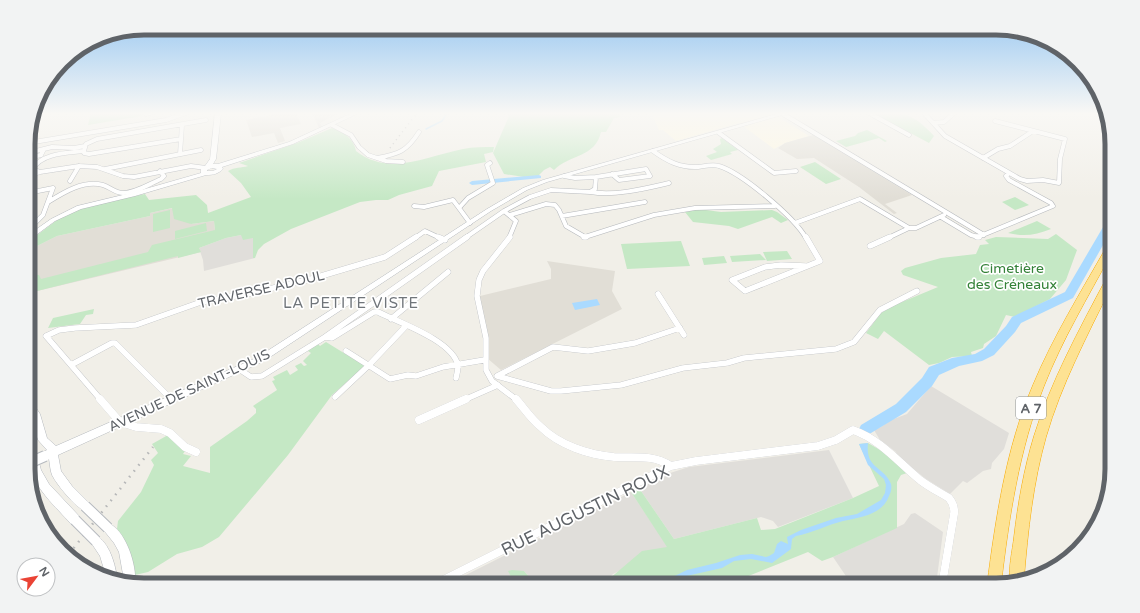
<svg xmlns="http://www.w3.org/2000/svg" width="1140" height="613" font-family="'Varela Round',sans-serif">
<rect width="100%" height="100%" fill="#f1efe8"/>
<path fill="#fef7e0" d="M654,113h118l37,23 -24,7 -11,6 -35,-26 -63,18 -13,-11h-4l-6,-13z"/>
<path fill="#e0deda" d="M312,113h27l-19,10 2,4 -3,1z
M241,235l13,3 -1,19 2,1 -51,13 -1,-11 -4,-12 27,-10z
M931,386l78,47 -5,16 -12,14 -1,6 -8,2 -16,12 -4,-2 -13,13 -24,-15 -29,-23 -1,-4 -16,-12 -6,-10 7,-3 10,-7 16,-6z
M829,450l24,48 -75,29 -5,-6 -12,-4 -87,22 -35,-51 28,-14 22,-7z
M631,492l37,55 -55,27 -11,11h-66l-12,-14 -15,1 6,13h-69z
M915,513l28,19 -7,53h-84l-19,-28 71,-33 7,-10z"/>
<path fill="#e1ded6" d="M282,113h14l5,11 -21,4 5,13 -7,2 -4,-10 -22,4 -6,-17z
M813,135l99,60 -27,9 12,9 -3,1 -35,-27 -45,-29 -17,1 -19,-11 7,-5z
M173,208l18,16 23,-3 1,9 -16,18 2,4 -168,40v-4l-4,1v-39l28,-14 93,-20v-3z
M547,261l68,10 -3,20 10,18 -121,61 -14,-12 -7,-62 71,-17v-10z"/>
<path fill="#c5e8c5" d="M91,113h52l-1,3 -54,9z
M506,113h113l1,4 -6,1 -8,14h-5c-6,26 -31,22 -47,38l-4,-3 -6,3 -6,6 -14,1 -20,-3 -11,-21 16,-37z
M873,113c31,0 39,-1 61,23l-5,7z
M332,128c12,4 22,11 24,23 33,26 71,5 107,-2 10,-2 21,-2 31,-2l-1,5 -9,2 2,8 -47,9 -7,15 -33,9 -11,5h-12l-16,2 -69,27 -27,15 -6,6 -3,8h-2v-20l-10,2 -2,-5 -15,3 -27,10 2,4 -23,6v-2l-145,36v-4l-4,1v-15l10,1 2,4 107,-27 4,-7 63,-15 -1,-9 -23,3 -17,-5 -2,-11 -22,5v3l-93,20 -28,14 -1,-8 29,-22 30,-15 58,-11 4,6 47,-5 11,10 1,8 43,-16 -10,-14 -13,-12c7,-4 13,-3 20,-5l-9,-3 58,-20z
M867,130l20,11 -2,1 -6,-4 -33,9 -10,-6 19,-5 3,-3z
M722,138l16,12 -8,2 2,2 -21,6 -5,-4 11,-4 -4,-3 8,-5 -1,-5z
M815,162l26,17 -15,5 -26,-17z
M1015,197l14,8 -14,5 -13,-8z
M698,209l23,3 51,-2 5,2 11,8 -7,3 -9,-6 -34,12 -9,-3 -36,-4 -8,-10z
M170,210v18l-17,4v-18z
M1037,221l14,8c-15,6 -27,8 -43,4z
M206,223l1,8 -32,8v-8z
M1056,234l21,16 -11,30 -16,19 -35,18 -9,-2 -10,21 -12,8 -1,4 -12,4 1,4 -20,1 -13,6 -10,2 -45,-34 -6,8 -12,-6 15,-20 9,-6 48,-20 -35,-12 -2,-4 4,-3 36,-10 35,-4 4,-9 9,-1 -4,-4 11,-3 52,2z
M681,241l9,25 -63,3 -6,-25z
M787,251l5,8 -25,2 -4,-9z
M760,254l6,6 -34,2 -2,-6z
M724,256l3,7 -23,2 -2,-7z
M94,309l-1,5 -7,1 -6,9 -32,4 5,-10z
M326,342l39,24 -33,29 -44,60 -69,82 -17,10 -25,7 -29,18 -13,3c-4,-17 -8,-32 -18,-46l1,-8 23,-29 13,-27 -3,-5 7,-7 -6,-9 16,-9 17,16 -2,3 8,2 -8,10 27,7v-26l37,-26 9,-8v-4l-3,-3 24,-16 -5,-9 3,-1 -2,-3 14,-7 3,5 8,-5 -3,-4 6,-3 3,3 3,-1 -4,-4 8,-8 -3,-2 10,-7 2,2z
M868,443l26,15 13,15 -6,2 -4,7v46l-64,29 -11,4 -14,-9 -67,27 -21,6h-118l40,-34 25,-4 -36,-55 8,-4 35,51 83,-21 4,12 14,-1 78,-31 26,-12 -20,-42z
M512,570l12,1 12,14h-21l-7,-14z"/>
<path fill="#aadaff" d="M597,299l3,6 -25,5 -3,-7z
M868,443c-3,26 16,23 23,41 1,4 0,8 -2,12 -7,19 -28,21 -46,25 -16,4 -31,12 -47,15l-4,3 -1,10 -19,14 -21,-4 -17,2 -12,7 -40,9 -16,8h-10l31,-15 29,-7 24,-8 12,-1 14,3 3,-1 5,-3 3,-9 4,-3 7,3 -1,-7 14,-7 35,-12 21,-4 24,-14 4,-7 1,-8 -2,-6 -16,-14 -9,-21z"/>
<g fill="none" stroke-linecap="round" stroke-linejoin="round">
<path stroke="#aadaff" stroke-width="1.5" d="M426,129l16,-8 5,-8"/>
<path fill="#aadaff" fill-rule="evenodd" d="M539,175l2,1v2l-69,7 -3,-2 3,-2z"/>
<path fill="#aadaff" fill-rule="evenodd" d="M1111,219v12l-38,67 -52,25 -6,9 -21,23 -12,6 -23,5 -20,9 -7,11 -26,26 -35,21 -5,2 -5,-2 -2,-4 2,-4 35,-21 26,-26 7,-11 23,-9 23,-4 9,-5 22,-23 6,-9 53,-25 41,-70z"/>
<g stroke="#b5b8bc" stroke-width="5">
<path id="street-far2" d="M869,113l40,22
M924,113l21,23 75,43 7,2 16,-1 16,3 1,-24 5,-20 -70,-18
M146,114l4,-1
M783,114l201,121
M933,123l11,-1 10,-9
M332,125l19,10 8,12 9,8 18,6 17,1
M719,133l55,40 22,-2
M28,143l138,-23 20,-7
M84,151l2,-7 11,-5 109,-19
M84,151v2l5,1 92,-15
M653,151c14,10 27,17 45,16 7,-1 15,-3 21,-1 23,7 75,51 87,72
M28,153l24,-6 22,1 11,-2
M180,154l2,-29
M28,158l13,-3 3,-6
M377,158c22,-4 30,-7 42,-26
M983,158l15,-9 12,-3 23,-15
M105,169l96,-19
M40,172l-7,-3c8,-16 35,-16 51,-18
M28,176l12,-4 39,-6 18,1 26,9 11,1 57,-11 15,2
M564,176l11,2 21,-1 -1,12 -5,3c26,4 53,-3 79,-9
M596,177l50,-8 4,7 -31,4 -7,-6
M70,181l9,-15
M38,191l15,-3
M48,202c16,-10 35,-22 55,-17 7,2 12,8 20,8 13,0 26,-9 38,-14l3,-3 -4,-5
M414,206l10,1 29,-7 6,8
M504,211l26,-14 21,-7 39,2
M510,215l36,-11 9,1 4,5 7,16 19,11 69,-22 41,-7 80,-2
M562,216l83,-14
M941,217l30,18 7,2 75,-31 -2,-3 -42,-23 -3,-4 3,-3
M470,223l-11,-15 9,-10 25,-15 -6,-18 3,-2
M795,223l65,-24 49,29h7l28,-13
M28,230l15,-15 10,-27
M415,238l10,-7 15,7
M465,238l39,-27 12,10 -7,17
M888,238l21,-10"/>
</g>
<g stroke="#b5b8bc" stroke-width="6">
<path id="street-far1" d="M438,237l7,3
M510,237l-27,34 -4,9 -2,16 9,42v32l6,11 25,19
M584,237h2
M806,237l14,24 -75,30 -13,-11 33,-13 16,-2 25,1
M977,237h2
M870,246l20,-9
M658,294l26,41
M391,319l57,-47
M326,337l6,1 42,-26h4c20,10 76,29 80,54 0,4 -1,8 -2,12
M346,351l44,28 18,-4 8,1 27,-9 41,-7
M71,365l41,-22h3l56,56
M239,369l12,8 11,-1 63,-39 142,-100
M497,376l54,15h10l60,-6 62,-17 44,-5 17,-5 92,-9 18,-7 26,-32 37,-19
M497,376l56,-29 35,4 47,-8 45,-15
M335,397l33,-31 38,-40
M101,400l-55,-64 13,-6 16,-2 61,-3 65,-23 51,-9 59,-14 74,-22 31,-20
M464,400l34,-15"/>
</g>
<g stroke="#b5b8bc" stroke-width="8">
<path id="street" d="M100,399l20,23 16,5 25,2 9,4 15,14 11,5
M516,399c8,9 15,20 25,28 18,18 48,28 73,30 20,1 39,-3 57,9
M419,420l47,-21
M433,585l238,-119 25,-5 122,-15 18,-6 17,-10c28,10 45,32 67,50 9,7 19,12 29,18 4,5 6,9 5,16l-12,71"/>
</g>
<g stroke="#b6babf" stroke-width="1">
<path id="secondary" d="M215,113h6l-5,46 -3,5h5l71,-22 63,-29h7l-66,31 -71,23 1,2c-5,5 -10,6 -17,6l-71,21 -54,13 -26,12 -27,20v-6l23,-16 26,-13 54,-13 70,-20v-4l4,-3 5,-7zM212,168l5,1 -4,2h-6v-1z
M780,113h9l-242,69 -20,8 -36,21 -227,150 -206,94 3,16 11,15 17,17 1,3 -1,3 -4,2c-10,-4 -28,-26 -33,-36 -2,-5 -2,-11 -3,-16l-4,1 -4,-1 -1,-3 1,-3 6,-3 -9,-10 -9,-28v-11l3,1 8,12 7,24 9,8 202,-89 229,-148 36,-21 20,-8z
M29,440l3,1 2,3 7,26 8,14 30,32 1,4 -1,4 -4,1 -4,-1c-15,-17 -37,-36 -42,-59 -1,-8 0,-17 0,-25z
M108,523c18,7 29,43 27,60l-11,-3 -5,-28 -5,-9 -12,-15 2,-4z
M96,536c13,5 20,30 21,43l-11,-3 -6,-20 -10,-15 2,-4z"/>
</g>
<g stroke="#f9ab00" stroke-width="1">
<path id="highway" d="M1111,243v11c-23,43 -49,86 -67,132 -25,64 -35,131 -43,199h-14c9,-68 19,-137 46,-200 20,-48 48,-93 74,-139z
M1111,276v11c-24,49 -50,98 -65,150 -13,46 -18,93 -22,141l-13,4c-4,-9 2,-34 3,-45 4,-34 10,-68 20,-101 17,-55 45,-106 72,-157z"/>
</g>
<use href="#street-far2" stroke="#fff" stroke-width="4"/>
<use href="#street-far1" stroke="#fff" stroke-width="5.5"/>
<use href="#street" stroke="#fff" stroke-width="8"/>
<use href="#secondary" fill="#fff" fill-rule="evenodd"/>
<use href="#highway" fill="#fde293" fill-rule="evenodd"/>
<path stroke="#b6b7b8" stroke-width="1.5" stroke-dasharray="1 4" stroke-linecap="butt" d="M390,148l27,-35"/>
<path stroke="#b6b7b8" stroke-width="2.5" stroke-dasharray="1.5 6" stroke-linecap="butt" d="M69,554l84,-107"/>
<g stroke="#b6babf" stroke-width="12" stroke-linecap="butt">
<path id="secondary-bridge" d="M29,463l16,-7
M85,506l23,22
M75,520l21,21"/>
</g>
<use href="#secondary-bridge" stroke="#fff" stroke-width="10"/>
</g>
<linearGradient id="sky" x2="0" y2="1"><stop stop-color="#8fc3f1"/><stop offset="0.57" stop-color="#f9f8f5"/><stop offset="1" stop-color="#f9f8f5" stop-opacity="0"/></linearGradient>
<rect width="1140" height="199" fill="url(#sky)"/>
<g text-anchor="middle" stroke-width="3.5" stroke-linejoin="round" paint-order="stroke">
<rect fill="#fff" stroke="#8f9295" stroke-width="1" x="1016" y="397" width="30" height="22" rx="3"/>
<g font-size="13" font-weight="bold" fill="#5f6368">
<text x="1031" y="413">A 7</text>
</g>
<g font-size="14" fill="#348238" stroke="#fff">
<text x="1012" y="273">Cimetière<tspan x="1012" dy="16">des Créneaux</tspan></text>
</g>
<g font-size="14" fill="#5f6368" stroke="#fff">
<text transform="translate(261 289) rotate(-13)" y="5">TRAVERSE ADOUL</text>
<text transform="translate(189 390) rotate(-25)" y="5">AVENUE DE SAINT-LOUIS</text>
</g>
<g font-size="15" letter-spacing="1" fill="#70757a" stroke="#fff">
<text x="351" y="308">LA PETITE VISTE</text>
</g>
<g font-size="17" fill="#5f6368" stroke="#fff">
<text transform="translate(585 510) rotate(-26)" y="6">RUE AUGUSTIN ROUX</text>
</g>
</g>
<path d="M0 0H1140V613H0ZM144 35H996A109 109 0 0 1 1105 144V469A109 109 0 0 1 996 578H144A109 109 0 0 1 35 469V144A109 109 0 0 1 144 35Z" fill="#f2f3f3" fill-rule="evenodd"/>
<path fill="none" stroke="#5f6368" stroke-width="5" d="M144 35H996A109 109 0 0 1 1105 144V469A109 109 0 0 1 996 578H144A109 109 0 0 1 35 469V144A109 109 0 0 1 144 35Z"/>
<g transform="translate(36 577) rotate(58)"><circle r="19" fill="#ffffff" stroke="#bfc1c3"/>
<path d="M0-3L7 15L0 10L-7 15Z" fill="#ea4335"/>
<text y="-6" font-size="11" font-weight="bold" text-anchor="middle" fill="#5f6368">N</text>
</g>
</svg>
